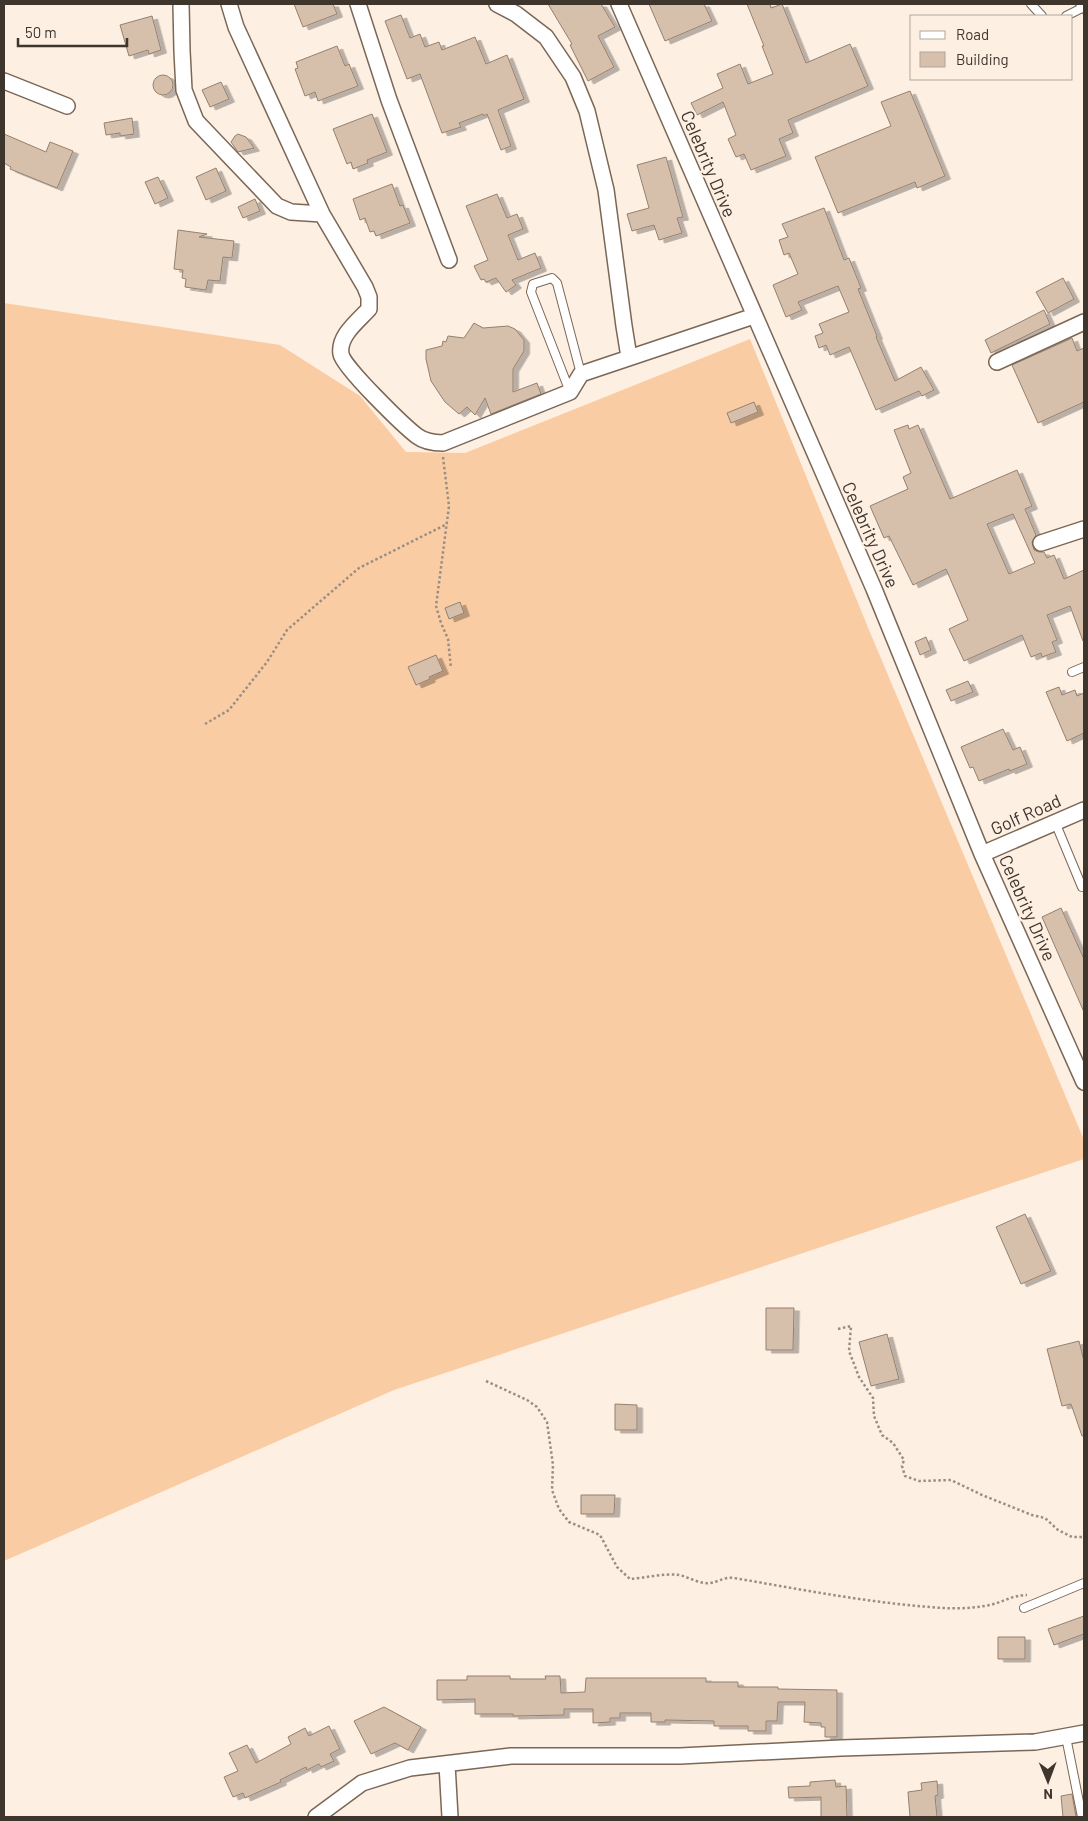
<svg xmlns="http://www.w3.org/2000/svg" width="1088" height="1821" font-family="Barlow,sans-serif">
<defs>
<filter id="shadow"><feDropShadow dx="5.5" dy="3" stdDeviation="0" flood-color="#0004"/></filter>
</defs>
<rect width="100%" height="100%" fill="#fdefe2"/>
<path fill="#facca3" d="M4,303l276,42 80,51 46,56 59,1 285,-114 119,291 215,510v19l-690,231 -390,171z"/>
<path fill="#d6c0ac" stroke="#95806e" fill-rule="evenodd" filter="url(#shadow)" d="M294,4h39l4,10 -34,13z
M548,4h53l14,23 -17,9 16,31 -26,14 -18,-36 2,-1z
M649,4h55l8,17 -47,20z
M747,4h23l1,4 11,-4 24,59 44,-19 18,42 -80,34 5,13 -14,6 7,17 -35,14 -7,-16 -8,3 -8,-18 8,-4 -13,-33 -26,13 -6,-12 32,-15 -6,-14 23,-10 8,20 25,-10 -11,-28h2z
M401,15l9,23 10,-4 5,13 14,-5 3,8 33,-13 11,27 21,-9 17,44 -26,11 13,36 -10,4 -14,-36 -3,2 -1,-2 -24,9 2,4 -19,6 -22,-59 -13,5 -22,-58z
M152,16l9,34 -12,4 -1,-4 -19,6 -9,-31z
M337,46l8,20 4,-2 9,22 -40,15 -3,-9 -10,4 -10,-27 3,-1 -2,-6z
M153 85a10 10 0 1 1 20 0a10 10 0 1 1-20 0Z
M221,82l8,17 -19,8 -8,-17z
M910,91l35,85 -28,12 -2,-6 -77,31 -23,-56 76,-31 -10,-24z
M372,114l15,38 -20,8 1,3 -15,6 -2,-7 -4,2 -14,-35z
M132,118l2,16 -14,2v-3l-14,2 -2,-12z
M4,134l42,18 4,-10 23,9 -16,37 -47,-19 1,-2 -7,-4z
M238,134l8,3 8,11 -16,4 -7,-10 4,-6z
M666,157l17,60 -6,1 5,15 -23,7 -5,-15 -22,6 -5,-17 22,-6 -12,-43z
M216,168l10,23 -20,9 -10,-23z
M158,177l10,21 -13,6 -10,-22z
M392,184l8,22 3,-1 7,18 -34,13 -2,-5 -4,1 -5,-14 -5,2 -7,-21z
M497,194l10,24 10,-4 6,15 -15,6 10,25 17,-7 6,15 -29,12 4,5 -10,7 -10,-14 -10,4 -2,-3 -3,1 -7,-14 14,-6 -22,-54z
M255,199l5,12 -17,7 -5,-11z
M824,208l20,52 5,-2 12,30 -3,1 19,47 -1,1 19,44 26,-14 13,23 -12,6 -3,-5 -43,19 -27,-63 -19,8 -4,-10 -7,3 -4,-12 8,-3 -4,-9 30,-12 -11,-26 -40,16 4,8 -16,7 -13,-32 25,-11 -9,-21 -5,2 -5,-15 9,-3 -6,-13z
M178,230l29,4 -8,3 35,4 -2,17 -9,-1 -3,24 -12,-1 -2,10 -21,-3 1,-8 -4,-1 1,-8 -9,-1z
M1063,278l11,21 -26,14 -12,-21z
M1044,310l6,14 -59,29 -6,-13z
M474,323l9,5 25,-2 7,3 9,11v11l-11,18v23l24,-9 4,11 -50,20 -6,-16 -10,17 -8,-8 -8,7 -14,-12 -14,-21 -5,-22v-9l16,-4 1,-5 3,1 2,-6 16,2z
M1072,338l5,13 7,-3v54l-46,21 -26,-58z
M754,402l4,10 -27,11 -4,-10z
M908,425l1,4 9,-4 32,74 67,-29 15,36 -7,3 11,26 -4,7 2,8 5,2h5l3,6 7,-3 10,24 20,-9v71h-1l-13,-35 -23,9 10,25 -5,2 4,10 -14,5 -1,-4 -10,4 -9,-22 -58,26 -15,-32 19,-9 -22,-51 -33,16 -24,-49 -5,2 -14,-32 38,-17 -5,-12 8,-4 -17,-43zM1013,514l22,49 -26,11 -22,-50z
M460,602l4,11 -15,6 -4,-11z
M926,637l5,13 -11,5 -5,-13z
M436,655l7,16 -14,6 1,2 -14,6 -8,-18z
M968,681l5,11 -22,9 -5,-11z
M1059,687l3,8 13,-5 2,6 7,-3v40l-17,8 -21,-49z
M1003,729l10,21 7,-3 7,17 -17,7 -1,-2 -30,12 -6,-14 -3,1 -9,-21z
M1061,908l23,51v53l-42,-95z
M1025,1214l26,57 -30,13 -25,-57z
M766,1308h28l-1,42h-27z
M887,1334l12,45 -28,7 -12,-44z
M1079,1341l5,20v75h-2l-11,-32 -9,2 -15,-57z
M615,1404l22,1v25h-22z
M581,1495h34l-1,19h-33z
M1084,1616v18l-30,11 -6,-16z
M998,1637h27v22h-27z
M467,1676h43v3h36l-1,-3h15l1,17 24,-1 1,-14h120v4h32v5h40v2l59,1v47h-12v-10h-4v-4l-17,-1 1,-20h-27l-1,19h-11v10h-18v-5h-34v-5l-49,-1v2h-14v-9h-31v5h-10v4l-17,1v-14h-29v6l-51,1v-2h-38v-15l-38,1v-20h30z
M384,1707l37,20 -13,23 -13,-7 -24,11 -17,-33z
M329,1726l11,23 -10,5 4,7 -13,6 -2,-3 -12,6 -1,-3 -26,13 1,2 -36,16 -2,-5 -10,4 -9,-20 14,-6 -9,-18 18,-8 9,18 35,-19 -3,-7 17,-9 4,8z
M835,1780l1,7 10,-1 1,31h-26v-20l-32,1 -1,-11 22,-1v-4z
M937,1781l1,14 -3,1 2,21h-27l-2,-25 14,-2 -1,-7z
M1072,1794l4,23h-13l-2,-21z"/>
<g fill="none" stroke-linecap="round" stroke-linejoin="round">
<g stroke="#7b6756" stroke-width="10">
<path id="service" d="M1031,4l11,12
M1066,16l18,-9
M570,392l-39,-100 2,-8 19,-6 5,5 24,91
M1072,672l12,-5
M1055,822l27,65
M1024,1608l60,-25
M1066,1737l16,80"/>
</g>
<g stroke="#7b6756" stroke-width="18">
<path id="minor" d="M181,4l1,47 2,39 12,31 81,85 14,6 31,2
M229,4l7,23 86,187 43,73 4,10v12c-11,12 -31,27 -28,45 2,13 63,72 76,82 8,6 16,7 26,7l127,-51 11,-18 173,-58
M358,4l31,96 60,160
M497,4l19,10 30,23 27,40 14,34 19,79 18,136 5,31
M619,4l255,585 108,265 102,228
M1084,4v1
M4,81l63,25
M997,362l87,-40
M1041,543l43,-14
M982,854l102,-44
M447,1764l3,53
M316,1817l46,-34 48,-15 101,-12h169l161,-8 194,-6 49,-9"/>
</g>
<path stroke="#9a8e84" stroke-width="2.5" stroke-dasharray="2.5 2.5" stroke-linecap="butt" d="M443,457l6,49 -13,100 5,17 7,16 3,29
M205,724l24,-14 38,-48 20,-32 72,-62 88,-44
M838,1329l13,-3 -2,25 10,26 14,21 1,18 8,19 11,8 11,17 -2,6 3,10 14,5 32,-1 31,15 50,20 13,3 13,12 14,7h12
M486,1381l41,19 10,7 10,15 6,43 -1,25 7,19 10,13 31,13 17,32 13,12c15,-1 34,-6 49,-4 9,2 17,7 26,8 9,2 19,-7 29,-5 65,11 130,24 196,29 20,2 40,2 60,-2 13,-3 23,-10 37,-10"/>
<use href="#service" stroke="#fff" stroke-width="8"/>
<use href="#minor" stroke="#fff" stroke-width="15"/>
</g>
<g text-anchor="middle" stroke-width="4.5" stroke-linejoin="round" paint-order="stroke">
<g font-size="18" fill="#3e352d" stroke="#fdefe2">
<text transform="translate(708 164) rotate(67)" y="6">Celebrity Drive</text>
<text transform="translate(870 535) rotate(66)" y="6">Celebrity Drive</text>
<text transform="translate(1026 815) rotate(-24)" y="6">Golf Road</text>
<text transform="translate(1027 908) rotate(66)" y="6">Celebrity Drive</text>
</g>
</g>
<rect width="1088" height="1821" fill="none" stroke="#3e352d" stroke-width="10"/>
<rect x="910" y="15" width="162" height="65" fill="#fdefe2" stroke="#b1a59a"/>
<rect x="920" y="31" width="25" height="8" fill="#ffffff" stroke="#b1a59a"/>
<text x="956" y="40" font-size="15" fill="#3e352d">Road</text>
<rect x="920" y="52" width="25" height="15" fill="#d6c0ac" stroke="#b1a59a"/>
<text x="956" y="65" font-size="15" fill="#3e352d">Building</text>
<g transform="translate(1048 1781) rotate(179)" stroke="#fdefe2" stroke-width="4" paint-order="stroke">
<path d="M0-4L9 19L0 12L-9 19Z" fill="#3e352d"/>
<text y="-8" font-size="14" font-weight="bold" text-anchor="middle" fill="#3e352d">N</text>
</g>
<path d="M18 38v8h109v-8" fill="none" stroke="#3e352d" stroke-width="2.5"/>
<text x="25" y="38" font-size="15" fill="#3e352d" stroke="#fdefe2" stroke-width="4" paint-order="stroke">50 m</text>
</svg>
